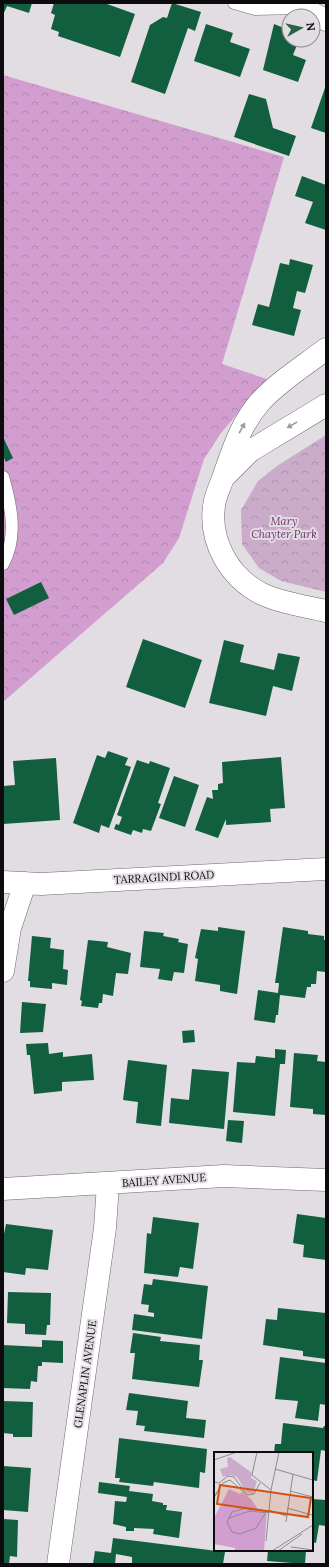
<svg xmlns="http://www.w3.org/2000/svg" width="329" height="1567" font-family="Lora,serif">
<defs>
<pattern id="forest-crowns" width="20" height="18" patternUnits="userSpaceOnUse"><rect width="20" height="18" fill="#d29ed0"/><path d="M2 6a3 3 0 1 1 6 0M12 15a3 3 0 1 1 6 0" fill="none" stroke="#b387b1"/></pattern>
<pattern id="park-crowns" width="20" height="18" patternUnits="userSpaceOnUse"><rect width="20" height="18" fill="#cbabca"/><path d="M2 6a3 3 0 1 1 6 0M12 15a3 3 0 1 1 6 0" fill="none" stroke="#ad92ac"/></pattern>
</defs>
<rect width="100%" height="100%" fill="#e2dde2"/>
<path fill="url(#forest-crowns)" d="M3,75l281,82 -62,207 45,15 -46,54 -17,26 -25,79 -16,25 -160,139z"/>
<path fill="url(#park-crowns)" d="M326,435v157l-45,-11 -22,-13 -17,-24 -1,-34 17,-29 19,-15z"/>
<path fill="#115f3f" d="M3,3h29l-3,10 -22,-7 -4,9z
M54,3h54l-1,1 28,10 -15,43 -62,-21 1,-4 -8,-3 4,-14 -4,-2z
M172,3l29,9 -6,19 -7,-3 -23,66 -34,-12 19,-57 13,-8 4,1z
M206,24l27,9 -3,9 20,7 -10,28 -46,-16z
M274,24l15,6v10h10l-6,15 13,5 -8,22 -35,-12z
M326,85v48l-15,-5z
M249,94l17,5 7,29 23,8 -7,20 -55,-19z
M302,176l24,9v45l-21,-7 8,-21 -18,-6z
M290,259l23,6 -8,28 -8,-2 -4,17 8,2 -7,26 -42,-11 6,-21 11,3 11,-44 9,2z
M3,437l10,21 -7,4 -3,-6z
M41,582l8,16 -35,17 -8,-16z
M143,639l59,21 -17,48 -59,-21z
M224,640l20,5 -4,17 34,8 4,-17 22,4 -8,34 -19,-5 -7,30 -57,-13z
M108,751l20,7 -3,7 6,2 -22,61 -8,-3 -2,8 -26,-10 24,-68 8,3z
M281,757l4,51 -15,1 1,13 -45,3v-6l-8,19 -23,-8 12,-33 6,2 -1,-9h6v-6l5,-1 -1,-21z
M56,758l4,62 -57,4v-38l12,-1 -2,-24z
M137,760l12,4 1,-3 20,7 -12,35 3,1 -10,27 -8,-2 -1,4 -9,-3 -2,5 -17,-6 2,-5 3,1 3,-8 -5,-2z
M174,776l25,9 -14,42 -26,-9z
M218,927l27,4 -8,63 -17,-3v-6l-25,-4 3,-22 -3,-1 6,-29 17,2z
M283,927l25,4v3l16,2v4h2v32l-9,-1 -1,13h-5v3h-4l-2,11 -25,-3 -2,20h-2l-1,8 -21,-3 4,-30 20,3 1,-10h-4z
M144,931l20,2 -1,3 16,3 -1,3 10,2 -4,29 -10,-1 -2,9 -14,-2 2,-10 -20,-2z
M32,936l19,2 -1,10 14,2 -1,19 5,1 -1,15 -15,-2v6l-22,-2v-6h-2z
M88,940l20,2 -1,5 24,6 -3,21 -12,-1 -3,23 -10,-2 -1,9h-3l-1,5 -17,-2 1,-5 -2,-1z
M22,1002l24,2 -3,28 -23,1z
M194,1030l1,12 -12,1 -1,-12z
M48,1043l1,11 14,-2v5l29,-3 2,26 -32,2v9l-28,3 -4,-39h-3l-1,-11z
M275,1049l11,1 -1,14h-5l-5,52 -42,-4 4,-50 18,1 1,-7 19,2z
M294,1053l24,2 -1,6 9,1v53l-13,-1v-5l-23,-2z
M128,1060l39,5 -6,61 -25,-3 2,-21 -15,-2z
M192,1069l37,3 -5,57 -55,-6 2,-25 18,2z
M228,1120l16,1 -2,22 -16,-2z
M297,1214l29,4v42l-23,-3 1,-12 -11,-2z
M153,1217l46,6 -6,46 -13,-2 -2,10 -34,-4 3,-40 4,1z
M6,1224l47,6 -5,40 -22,-2 -1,7 -22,-3v-33z
M153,1279l55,7 -6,53 -70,-9 2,-16 20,3v-4l-6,-1 1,-7 -8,-1 3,-20 8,1z
M8,1292l43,1 -1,32h-3l-1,10 -21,-1v-10l-18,-1z
M278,1308l48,5v46l-23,-3v-5l-40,-6 3,-26 11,1z
M133,1333l28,4 -1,4 40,4 -1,15h4l-4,27 -67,-8 3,-26h-5z
M42,1340l21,1v22l-21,-1v4h-4l-1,16 -6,-1 -1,8 -27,-1v-43l39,2z
M280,1357l46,6v42l-6,-1 -2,17 -23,-3 3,-17 -23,-2z
M129,1393l59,8 -2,17 20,2 -2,18 -60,-7 1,-5 -9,-1 2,-14 -12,-1z
M3,1401l30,1 -1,35h-19v-3l-10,-1z
M283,1423l40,5 1,-2h2v25l-5,-1 -4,31 -5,-1v-27h-38l1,-9h6z
M119,1438l88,11 -2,24 -5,-1 -1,16 -45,-6 -1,4 -34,-4 1,-4h-5z
M3,1466l28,2 -3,44 -25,-2z
M99,1482l31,4 -1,5 24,3 -1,7 11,2v2h4l-1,5 16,2 -3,26 -26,-4 1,-5 -20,-1v3h-8v-4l-13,-3 2,-23 11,1 1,-5 -29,-4z
M312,1499l14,1v26l-7,-1 -3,18 -4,-1z
M3,1519l15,1 -1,37 -7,-1 -1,8h-6z
M113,1538l112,14 -2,12h-91v-7l-16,-3 -1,10h-22l2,-13 16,2z
M268,1550h38l-1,14 -38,-3z"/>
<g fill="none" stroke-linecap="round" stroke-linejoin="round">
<g stroke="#6c696c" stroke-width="13">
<path id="lane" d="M234,3l21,6 44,-1
M3,477c8,28 15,60 0,87"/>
</g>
<g stroke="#6c696c" stroke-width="23">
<path id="street" d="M292,3l34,17
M326,349c-22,17 -47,32 -66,53 -20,23 -27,48 -37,76 -3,9 -8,18 -9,28 -5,36 16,72 48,88 19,9 43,12 64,17
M227,474l23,-23 76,-46
M3,882l38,2 285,-15
M3,971l7,-43 15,-45
M3,1189l221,-13 102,4
M58,1564l47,-336 3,-44"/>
</g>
<use href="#lane" stroke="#fff" stroke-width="12"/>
<use href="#street" stroke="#fff" stroke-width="22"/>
</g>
<defs><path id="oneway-solid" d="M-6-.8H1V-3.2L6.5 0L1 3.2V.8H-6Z"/></defs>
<g fill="#9e9d9e">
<use href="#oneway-solid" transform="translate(292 425) rotate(149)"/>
<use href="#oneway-solid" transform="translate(242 428) rotate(-61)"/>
</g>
<g text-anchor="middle" stroke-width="4" stroke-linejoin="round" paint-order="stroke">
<g font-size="11" font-style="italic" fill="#6d2f6d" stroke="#e2dde2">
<text x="284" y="525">Mary<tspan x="284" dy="13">Chayter Park</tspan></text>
</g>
<g font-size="11" fill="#0d0b0d" stroke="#e2dde2">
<text transform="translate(164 877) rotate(-3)" y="4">TARRAGINDI ROAD</text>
<text transform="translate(164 1180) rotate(-4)" y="4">BAILEY AVENUE</text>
<text transform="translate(85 1374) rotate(-82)" y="4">GLENAPLIN AVENUE</text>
</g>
</g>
<g transform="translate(214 1452)">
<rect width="99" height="99" fill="#e2dde2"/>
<path d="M15,37l11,5 2,-2 9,7 8,12h8l-3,40h-29v-3l-21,-4v-26z" fill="#d29ed0"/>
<path d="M16,5l22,16 -1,5 6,3 -4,13 -6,-1 -10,-16 -6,-2 -8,2 -3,-8 8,-2 -1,-9z" fill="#cbabca"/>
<path fill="none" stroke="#8d898d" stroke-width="1" d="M43,0l-5,23 19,15M0,8l23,-8M61,17l38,11M0,30l5,1 9,-7 6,1 13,18M76,39l23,6M33,43l7,-1 6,-11M0,45l9,-14 7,-3 17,15M0,46l6,-11M73,56l25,7M55,58l17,6M38,59l-6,-3 -14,4 -5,10 5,10 8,2 16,-6 9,-14M15,66l21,-7 19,2M72,70l7,-48M52,89l5,-51 8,-38M77,95l22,3M58,99l41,-26M64,99l24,-17"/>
<path fill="#d2510c" fill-opacity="0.15" stroke="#d2510c" stroke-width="2" d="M6,33l91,13 -3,19 -91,-13z"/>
<rect width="99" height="99" fill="none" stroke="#0d0b0d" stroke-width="2"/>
</g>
<rect width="329" height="1567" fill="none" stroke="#0d0b0d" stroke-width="8"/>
<g transform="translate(301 28) rotate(82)"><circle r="19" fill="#e2dde2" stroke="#8d898d"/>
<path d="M0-3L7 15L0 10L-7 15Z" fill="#2d6248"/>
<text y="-6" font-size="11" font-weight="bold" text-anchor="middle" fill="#0d0b0d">N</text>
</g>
</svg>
